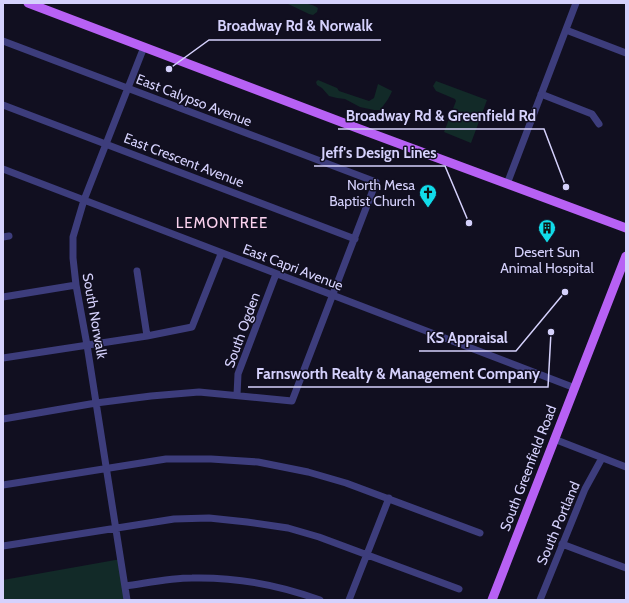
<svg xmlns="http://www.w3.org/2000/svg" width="629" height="603" font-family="Cabin,sans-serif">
<rect width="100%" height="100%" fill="#110f20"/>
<path fill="#122a28" d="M286,3c10,0 24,-1 32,5l-1,4 -4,3 -4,-1z
M318,80l19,8 2,3 30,10 5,-3 4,-14 14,7c-3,8 -7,12 -12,19h-6l-14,-3 -15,-8 -8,-1 -8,-2 -7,-8 -5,-3 -1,-3z
M436,81l51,19 -16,43 -27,-11 12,-31 -1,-2 -19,-8 -3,-5z
M121,559l6,41h-124v-20z"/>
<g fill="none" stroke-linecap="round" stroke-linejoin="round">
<path stroke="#3d3d7c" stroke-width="7" d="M566,30l60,23
M3,41l373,141 -84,219 -93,-9 -48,4 -55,7 -93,16
M541,94l51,20 7,10
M3,105l352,134
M3,169l572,219
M507,184l69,-181
M3,237l6,-1
M137,271l10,65
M3,297l73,-12
M3,358l144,-22 45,-9 29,-73
M237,395l1,-21 38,-100
M554,439l72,28
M3,485l163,-26h45l47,3 50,10 38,11 134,50
M562,544l64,24
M3,546l171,-27 35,-1 38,4 41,6 31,9 140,52
M125,586c22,-3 45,-8 67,-8 43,-1 87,7 128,22
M127,600l-40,-255 -11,-60 -3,-27v-21l11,-37 60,-153
M349,600l40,-102
M540,600l45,-111 17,-31"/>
<path stroke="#b761f4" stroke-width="9" d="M28,3l337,128 261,97
M492,600l134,-344"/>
</g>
<defs>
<g id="church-pin" transform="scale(0.9)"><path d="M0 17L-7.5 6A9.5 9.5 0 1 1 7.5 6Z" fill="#11dbe9" stroke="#110f20"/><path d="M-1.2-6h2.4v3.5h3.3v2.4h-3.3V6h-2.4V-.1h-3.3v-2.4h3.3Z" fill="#111"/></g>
<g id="building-pin" transform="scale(0.9)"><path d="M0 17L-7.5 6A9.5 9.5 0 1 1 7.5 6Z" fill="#11dbe9" stroke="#110f20"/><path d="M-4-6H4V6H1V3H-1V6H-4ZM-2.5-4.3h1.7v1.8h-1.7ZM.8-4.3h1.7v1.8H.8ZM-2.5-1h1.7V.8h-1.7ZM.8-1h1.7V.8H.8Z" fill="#111"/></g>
</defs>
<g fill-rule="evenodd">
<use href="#church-pin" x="428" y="193"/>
<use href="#building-pin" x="547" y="228"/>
</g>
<g text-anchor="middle" stroke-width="3" stroke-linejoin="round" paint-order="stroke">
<g font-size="14" fill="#d5d1fc" stroke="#110f20">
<text transform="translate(194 100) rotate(21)" y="5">East Calypso Avenue</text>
<text transform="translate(184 160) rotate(21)" y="5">East Crescent Avenue</text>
<text transform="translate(293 267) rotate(21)" y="5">East Capri Avenue</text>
<text transform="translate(95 316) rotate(80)" y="5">South Norwalk</text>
<text transform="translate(242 330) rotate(-70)" y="5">South Ogden</text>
<text transform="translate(528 468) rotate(-69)" y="5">South Greenfield Road</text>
<text transform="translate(558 523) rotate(-67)" y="5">South Portland</text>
</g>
<g font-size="14" fill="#d5d1fc" stroke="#110f20" text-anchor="end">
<text x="415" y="190">North Mesa<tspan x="415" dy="16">Baptist Church</tspan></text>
<text x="547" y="257" text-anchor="middle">Desert Sun<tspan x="547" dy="16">Animal Hospital</tspan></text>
</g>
<g font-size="15" letter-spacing="1" fill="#fcd3ef" stroke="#110f20">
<text x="222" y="228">LEMONTREE</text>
</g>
</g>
<path fill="none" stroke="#d5d1fc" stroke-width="1.5" d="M169 69L209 40H381M566 187L544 129H338M469 223L445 166H314M565 292L516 351H419M551 332L548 387H248"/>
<g fill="#d5d1fc" stroke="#110f20" stroke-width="1.5">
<circle cx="169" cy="69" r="4"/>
<circle cx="566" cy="187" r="4"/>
<circle cx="469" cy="223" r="4"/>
<circle cx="565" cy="292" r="4"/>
<circle cx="551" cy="332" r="4"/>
</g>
<g font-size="15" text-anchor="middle" font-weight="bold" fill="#d5d1fc" stroke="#110f20" stroke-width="3" stroke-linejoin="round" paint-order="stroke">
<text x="295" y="31">Broadway Rd &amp; Norwalk</text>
<text x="441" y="121">Broadway Rd &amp; Greenfield Rd</text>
<text x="379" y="158">Jeff's Design Lines</text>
<text x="467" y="343">KS Appraisal</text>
<text x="398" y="379">Farnsworth Realty &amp; Management Company</text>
</g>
<rect width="629" height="603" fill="none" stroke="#d5d1fc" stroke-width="8"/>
</svg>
